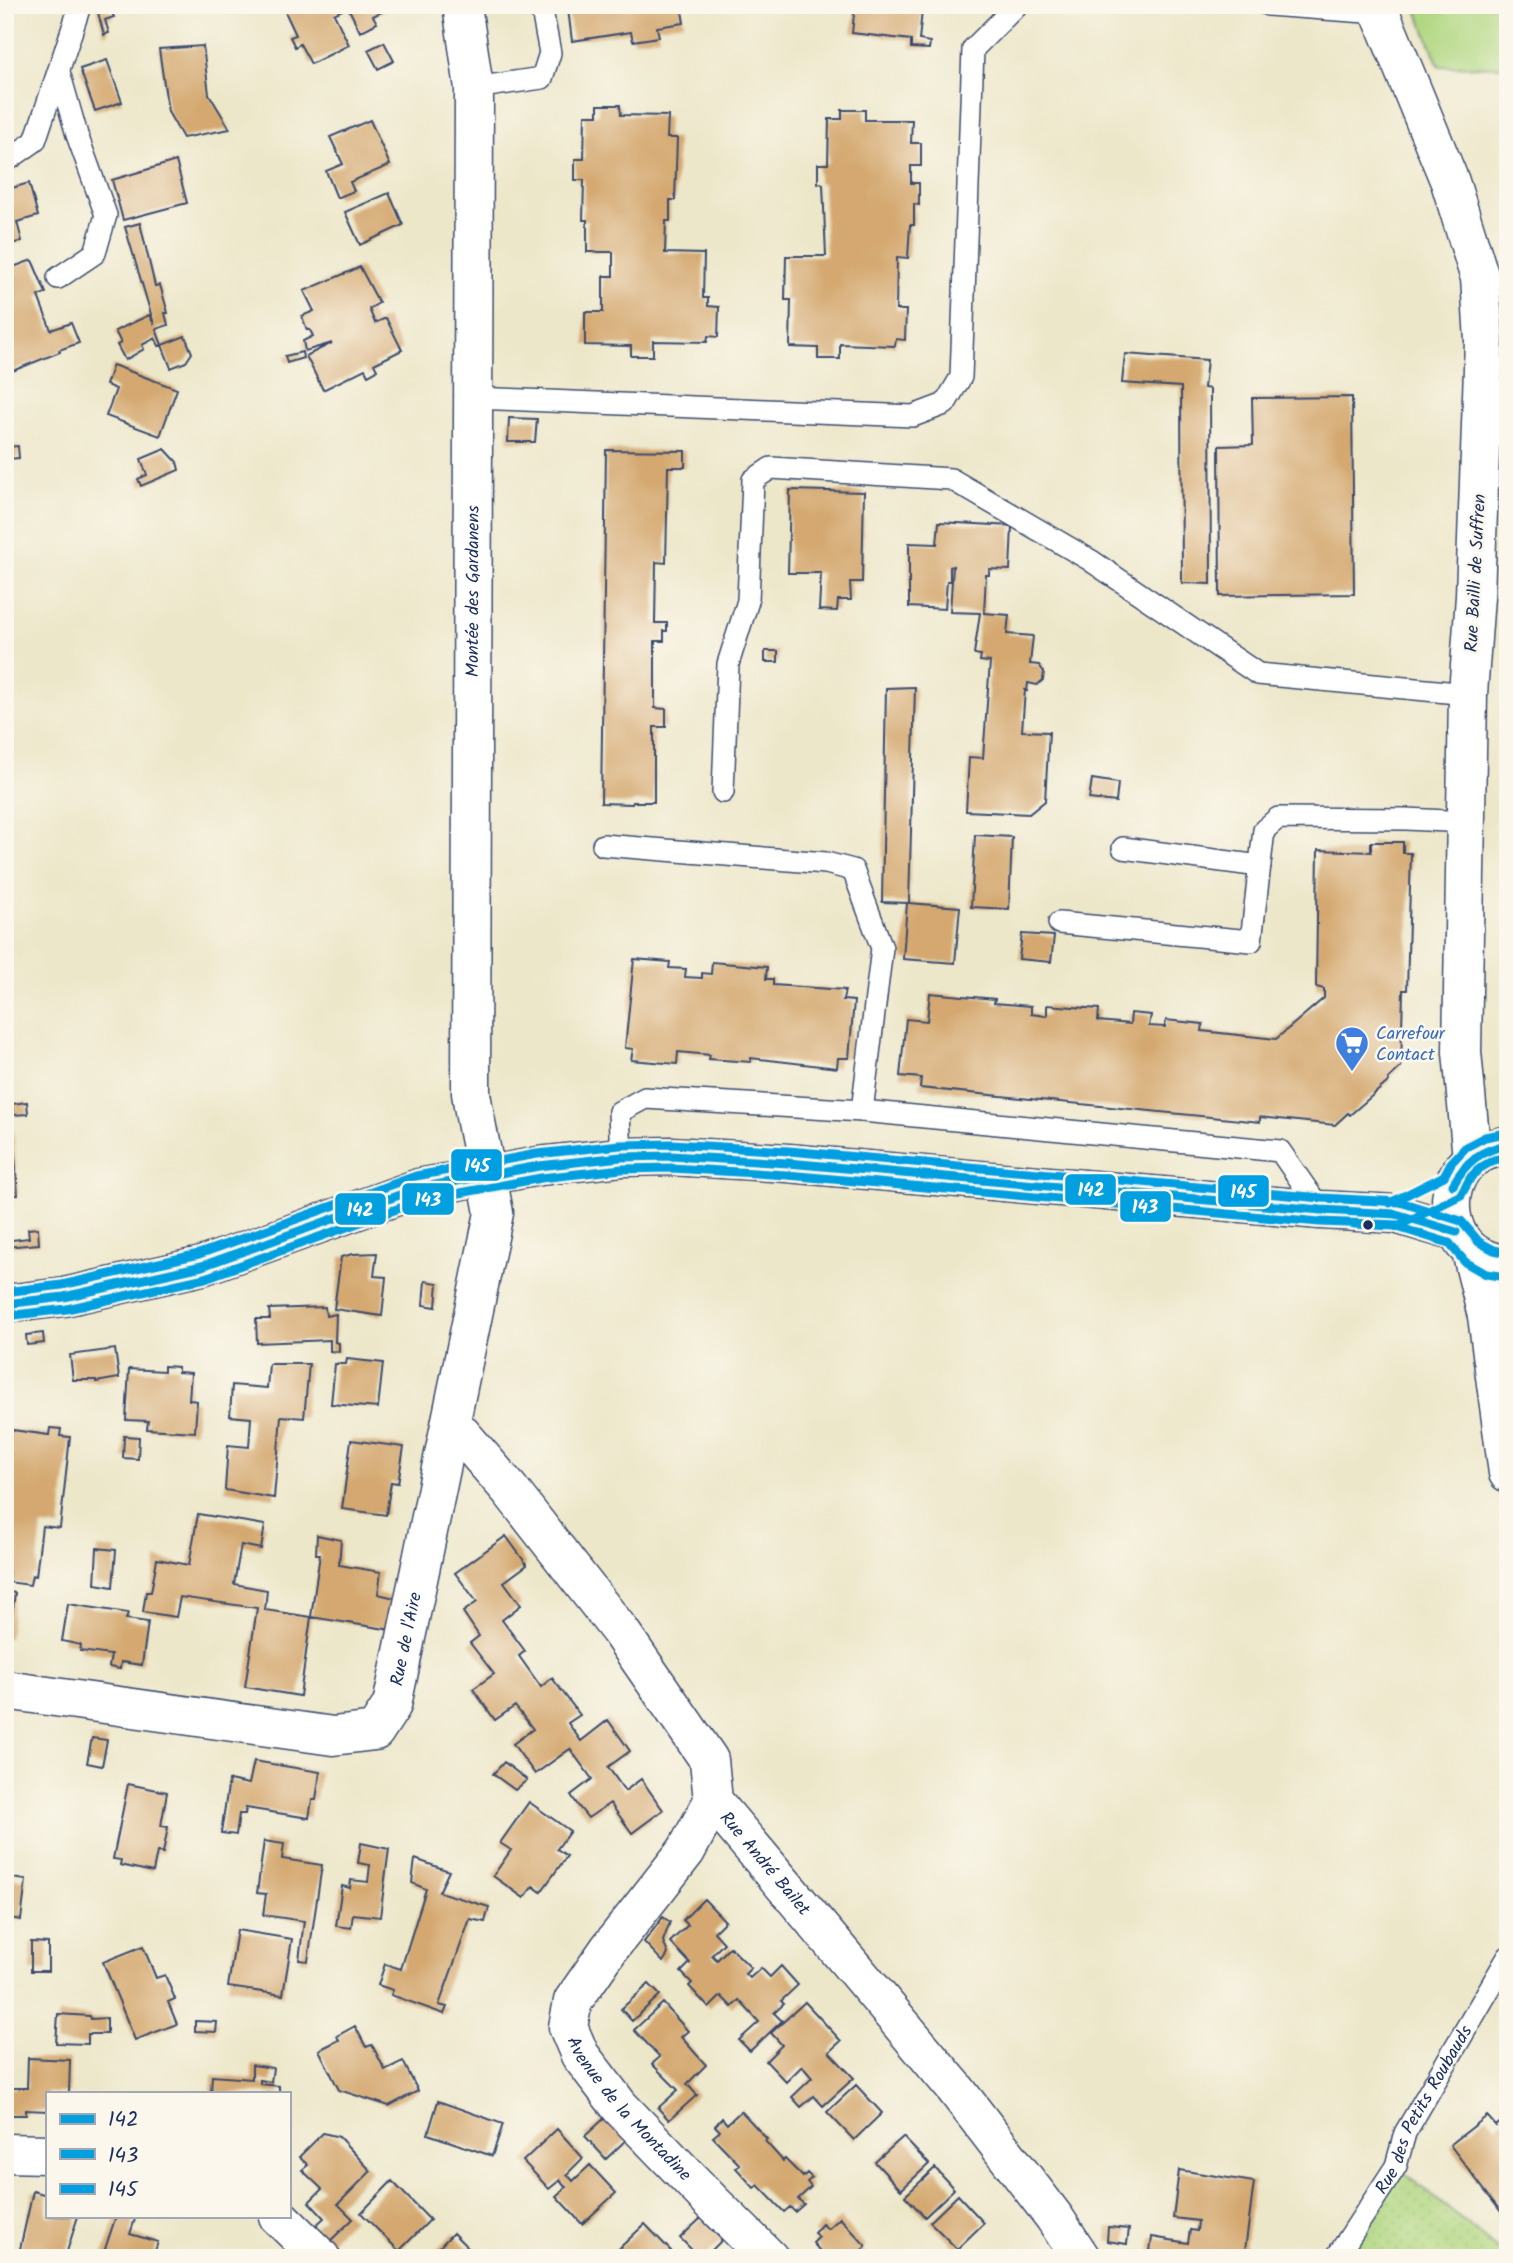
<svg xmlns="http://www.w3.org/2000/svg" width="1513" height="2263" font-family="Kalam,sans-serif">
<defs>
<pattern id="green-dots" width="8" height="8" patternUnits="userSpaceOnUse" patternTransform="scale(1.75)"><rect width="8" height="8" fill="#b1d781"/><path d="M2 2h.1M6 6h.1" fill="none" stroke="#98b972" stroke-width="1.8" stroke-linecap="round"/></pattern>
</defs>
<rect width="100%" height="100%" fill="#fbf7ec"/>
<filter id="ink" filterUnits="userSpaceOnUse"><feTurbulence type="fractalNoise" baseFrequency=".0143" numOctaves="2"/><feDisplacementMap in="SourceGraphic" scale="14" xChannelSelector="R" yChannelSelector="G"/><feConvolveMatrix kernelMatrix="1 2 1 2 8 2 1 2 1" color-interpolation-filters="sRGB"/></filter>
<filter id="wash" filterUnits="userSpaceOnUse"><feTurbulence type="fractalNoise" baseFrequency=".00686" numOctaves="4" result="noise"/><feDisplacementMap in="SourceGraphic" scale="28" xChannelSelector="R" yChannelSelector="G"/><feGaussianBlur stdDeviation="1.57" result="paint"/><feColorMatrix in="noise" values="0 0 0 0 0 0 0 0 0 0 0 0 0 0 0 0 0 1.4 0 .05"/><feComposite in="paint" operator="in"/></filter>
<g filter="url(#wash)">
<rect width="100%" height="100%" fill="#ede7ca"/>
<path fill="url(#green-dots)" stroke="#668370" stroke-width="2" d="M1396,2166l112,92h-172z"/>
<path fill="#b1d781" stroke="#668370" stroke-width="2" d="M1415,5h93v62l-69,-1z"/>
<g id="blocks">
<path fill="#d4a86f" d="M96,5h9l2,6 3,-2 4,8 -9,3 4,13 -5,2z
M282,5h114l-23,11 4,7 -17,9 -12,-25 -14,7 15,31 -38,19 -11,-20 -5,3 -5,-10 6,-2z
M553,5h128l3,18 -27,4 2,10 -26,4 -2,-9 -59,9 -4,-32 -14,2z
M855,5h79l-1,7 -11,-1 -3,29 11,2 -1,7 -18,-1v-8l-59,-7z
M384,42l10,19 -16,8 -10,-19z
M203,46l6,48 21,35 -47,9 -15,-26 -9,-63z
M107,60l15,42 -27,9 -15,-42z
M598,105h22l1,10 47,1 -1,22h10l-2,62h-5v21h-4l-1,32 39,1 -1,44h5v8l11,1 -1,30 -10,-1 -1,6 -54,-1v15h-22v-10l-46,-1v-33h18v-36h10v-24h-26v-32h-4l1,-40h-9v-21h9l1,-44h13z
M842,110h23v10h47l-1,23h10v23h-10v17h8v22l-5,-1v21h-4l-2,33 -11,-1 -1,53h10l-1,30 -9,-1 -1,7 -55,-2v15h-22v-11l-28,-1 1,-47h-6l1,-44h40l-3,-72 -5,-1v-19h10l1,-45h13z
M370,120l20,45 -40,17 4,9 -17,7 -11,-27 17,-7 -13,-27z
M176,161l11,42 -64,17 -11,-40z
M29,183l9,33 -21,6 5,19 -17,5v-56z
M389,193l14,32 -43,20 -15,-33z
M140,223l15,63 5,-1 8,28h-3l3,12 -12,4 6,16 -3,1 -4,-8 -13,7 2,4 -19,11 -8,-15 4,-2 -6,-12 34,-16 5,9 -29,-97z
M32,260l14,33 -8,3 13,34 20,-7 8,20 -20,7 1,2 -55,22v-51l6,-2 -6,-16v-35z
M360,267l19,36 -10,6 6,14 11,-5 16,32 -28,14 3,6 -9,5 -3,-6 -42,21 -17,-34 26,-13 -27,8 -2,-10 10,-5 -3,-6h-3l-5,-14 12,-5 -10,-20z
M185,336l7,17 -6,9 -15,6 -9,-23z
M302,352l1,6 -16,5 -2,-7z
M1125,354l82,6 -3,28 6,1 1,195 -29,-1 -1,-196 -59,-4z
M113,365l64,24 -17,47 -54,-20 10,-27 -10,-4z
M1352,397l2,197 -134,2 -1,-150 34,-1 -1,-47z
M509,418l28,1 -2,23h-27z
M18,446l1,12 -11,1 -1,-12z
M165,449l12,13 2,8 -38,16 -3,-7 9,-4 -6,-16z
M606,450l79,1v16h-17l-2,96 -10,-1 -1,61h12v8h-3v10h-9v67l11,1v18h-12v75h-21l-1,2 -31,-1z
M790,490l74,2 -2,90h-12l1,18h-13l-1,11 -18,-1 2,-37h-33z
M939,522l73,4 -2,44 -21,-1v6h-3l-2,38 25,2 -2,19 26,2 -3,28 9,1 5,7 -1,8 -6,5 -9,-2 -1,8 -2,-1 -3,41 27,1 -4,69 -16,13 -63,-3 3,-54 14,1 7,-96 -10,-1 1,-6 -7,-1 6,-41 -30,-1 3,-46 -3,1v14h-3l-2,28 -36,-2v-64l28,1z
M765,651h13v11h-13z
M915,687l-6,216 51,4 -5,56 -52,-4 4,-56 -25,-1 4,-214z
M1092,779l26,4 -2,19 -27,-3z
M975,835l37,2 -3,72 -38,-2z
M1371,842h32v11h8l-4,137h-4l-2,77 -13,12 1,2 -39,34 -2,-2 -13,12 -75,-8v5l-340,-34 1,-10 -21,-2 6,-57 21,2 3,-28 65,6 -1,4 37,3v8l16,2v-11l52,4 -1,12 32,3 1,-11 20,2 -2,11 16,1 1,-7 37,4 -1,7 74,8 48,-41v-9l-8,-2 2,-137 53,2z
M1022,934l32,2 -3,26 -32,-3z
M634,959l36,3 -1,6 17,1 -1,8 17,1v-5l9,1 1,-12 55,5 -1,12h7v6l72,5 -2,10 11,1 -5,57h-11l-1,10 -86,-10v4l-42,-3 1,-4 -32,-3 -1,12 -46,-4 2,-11 -8,-1z
M27,1102l1,12 -15,1 -1,-11z
M5,1119h7l6,76 -13,1z
M38,1228l1,16 -34,3v-6l24,-3 -1,-9z
M377,1253l-3,23 12,1 -4,39 -48,-7 7,-52 12,-3z
M425,1281l13,2 -2,24 -13,-2z
M325,1307l1,9 10,-2 -1,28 4,1v9l-9,-1v-11l-73,3 -1,-24h14l-1,-10z
M43,1333l1,10 -17,2 -1,-10z
M115,1349l4,29 -23,4v-2h-23l-3,-25z
M347,1359l36,4 -5,45 -47,-4 4,-40h11z
M269,1364h40l-5,54 -23,-2 -7,82 -49,-8 3,-45 21,2 2,-29 -21,-2 2,-31 35,3z
M164,1366l14,1v5l13,1 -2,27 8,1 -2,31 -48,-3 1,-8 -22,-1 3,-51 35,2z
M50,1428l11,1 -1,7 10,1 -10,91 -18,-2 -6,50 -4,-1 -2,10 -23,-3 2,-10 -4,-1v-142l44,6z
M124,1436l15,1 -1,22 -15,-1z
M351,1440l53,7 -6,36 -7,-1 -5,33 -44,-6z
M198,1514l67,11 -4,24 -20,-4 -7,39 33,6 -2,20 46,7 -11,79 -55,-9 12,-79 -77,-11 -4,20 -33,-5 3,-20h5l6,-33 32,6z
M317,1535l24,5 -2,25 42,7 -3,22 21,5 -7,31 -81,-13 9,-63h-4z
M506,1536l21,29 -23,17 17,23 -19,15 23,31 -6,5 22,31 11,-9 28,37 -12,8 13,18 27,-21 22,31 -22,16 17,24 16,-12 22,31 -31,23 -22,-30 -22,15 -9,-11 -8,-12 21,-16 -22,-30 -35,25 -22,-30 20,-15 -18,-23 -20,14 -22,-31 21,-15 -24,-31 9,-7 -16,-24 14,-10 -22,-29z
M97,1548l19,2 -3,37 -18,-3z
M5,1591l10,2 -6,45h-4z
M68,1604l60,9 -2,6 22,3 -6,43 -21,-3 -1,7 -11,-2 2,-12 -31,-4 1,-6 -19,-4z
M92,1738l15,2 -5,26 -15,-3z
M254,1761l66,11 -4,28h-4l-3,18 -63,-10 -1,6h-6l-3,21 -15,-2 8,-53 20,4z
M504,1762l23,18 -12,10 -22,-16z
M128,1784l39,8 -6,34 7,1 -5,26 -6,-1 -4,20 -33,-7 1,-5 -8,-1z
M529,1802l41,29 -13,18 10,7 -26,36 -8,-6 -9,12 -31,-22 18,-26 -11,-7z
M264,1841l20,3 -2,15 40,6 -14,96 -9,-1 5,-39 -41,-6 3,-21 -9,-1z
M361,1843l28,6 -9,68 -27,-3 -2,14 -15,-2 6,-40 8,2 1,-8 17,2 2,-17 -12,-2z
M415,1859l34,12 -10,21 50,15 -4,15 -15,-3 -31,86 8,2 -3,7 -53,-19 2,-5 -15,-5 7,-21 16,5 25,-80 -14,-6z
M5,1877l21,3 -5,40 -11,-2 -3,18z
M704,1899l21,22 -11,11 10,11 -12,12 5,5 13,-13 21,21 -6,6 5,4 11,-10 9,9 11,-11 17,19 -17,16 3,3 -10,9 8,8 -32,30 -11,-11 20,-18 -20,-22 -7,7 -11,-11 -12,12 -20,-22 3,-3 -11,-11 9,-9 -20,-21 18,-17 -5,-5z
M663,1917l7,5 -7,19 5,13 -5,8 -19,-20z
M237,1930l55,9 -9,56 -55,-8z
M31,1942l17,1v28h-17z
M143,1946l13,32 9,-3 10,24 -7,3 9,22 -42,16 -32,-78z
M649,1984l11,11 -28,26 -11,-12z
M805,2002l36,39 -12,11 25,26 -31,28 -9,-10 -13,11 -9,-10 20,-19 -10,-12 -16,16 -20,-21 16,-16 -11,-12z
M663,2003l25,28 -7,6 25,28 -19,19 10,11 -28,25 -11,-12 20,-18 -26,-26 8,-7 -26,-27z
M58,2014l32,2 1,3 16,-1v16h-19v10l-32,-1z
M195,2021l22,1 -1,10 -21,-1z
M355,2026l11,21 6,-2 13,25 18,-9 15,30 -29,15 -50,-16 -20,-40 20,-10 -2,-4z
M28,2058l42,2 -1,33h-22v18l-21,-1v5h-21v-27h22z
M252,2065l21,3 -2,14 -11,-2v4l19,2v7h-68l1,-17 40,3z
M856,2085l26,28 -28,27 -27,-28z
M438,2101l65,23 -11,32 -64,-22z
M741,2111l26,28 -2,2 18,20 2,-2 18,18 4,-4 5,5 -5,4 4,5 -13,12 6,5 -9,8 -5,-5 -6,5 -26,-27 -4,3 -18,-20 4,-3 -27,-28 7,-6 -5,-5 7,-8 5,6z
M607,2116l21,22 -22,21 -21,-23z
M1487,2116l9,10 12,-10v105l-58,-76z
M557,2129l26,29 -16,16 6,7 17,-16 26,28 -34,31 -26,-28 10,-9 -6,-7 -11,9 -26,-28z
M323,2133l16,4 32,34 -33,33 15,15 -24,23 -15,-15 10,-9 -15,-16 13,-13 -20,-19 6,-5 -9,-8z
M903,2137l26,27 -28,26 -26,-28z
M935,2168l19,21 -29,28 -20,-21z
M1179,2170l75,12 -10,76h-50l-44,-7 2,-14 36,6 2,-13 7,1 1,-10 -25,-3z
M392,2181l38,39 -31,31 -38,-38z
M33,2191l14,4v21h31l-13,42h-47z
M958,2195l26,28 -27,26 -27,-27z
M116,2216h20l-6,18 28,8 -5,15 -51,1z
M701,2218l21,22 -18,18h-4l-20,-20z
M840,2218l26,28 -4,4 7,8h-43l-13,-15 6,-6 -5,-4 8,-9 6,5z
M645,2224l26,27 -7,7h-52l-1,-2z
M1108,2227l21,2 -2,15 -20,-3z
M453,2233l25,25h-49z"/>
</g>
</g>
<g filter="url(#ink)">
<use href="#blocks" fill-opacity="0" stroke="#3a4b6e" stroke-width="2"/>
<g fill="none" stroke-linecap="round" stroke-linejoin="round">
<g stroke="#3a4b6e" stroke-width="24">
<g id="service">
<path d="M1268,5l112,8"/>
<path d="M474,88l68,-10 8,-25 -9,-48"/>
<path d="M5,162l30,-21 44,-132 -1,-4"/>
<path d="M58,278l37,-25 11,-38 -29,-80 -18,-63"/>
<path d="M473,398l440,18 32,-12 16,-27 12,-328 44,-44"/>
<path d="M723,792l5,-128 20,-63 5,-121 18,-12 180,11 139,81 168,114 210,20"/>
<path d="M603,845l223,18 27,7 29,78 -20,163"/>
<path d="M1123,848l137,18"/>
<path d="M1059,923l192,18 13,-111 14,-12 128,1 61,3"/>
<path d="M621,1157l-2,-45 26,-14 217,13 418,40 41,59"/>
<path id="s1" d="M1336,2258l60,-92 9,-33 103,-176"/>
</g>
</g>
<g stroke="#3a4b6e" stroke-width="41">
<g id="minor">
<path d="M1377,5l73,177 30,96 4,62 -9,256 -7,98 -6,358 10,106"/>
<path d="M1508,1145c-13,3 -25,5 -35,13 -30,22 -29,73 0,94 11,8 22,11 35,13"/>
<path d="M1471,1251l16,65 21,157"/>
<path d="M5,1304l59,-7 138,-31 217,-78 120,-22 82,-9 50,-1 117,7 533,47 75,4 60,18"/>
<path id="s2" d="M451,1422l59,68 110,141 89,129 4,41 241,286 100,130 27,41"/>
<path id="s3" d="M5,1690l328,46 42,-5 17,-26 102,-492c-7,-40 -17,-80 -23,-120l3,-1005 -12,-83"/>
<path id="s4" d="M713,1801l-27,50 -77,98 -36,52 -5,26 12,28 40,52 90,93 59,58"/>
<path d="M5,2153l42,1"/>
<path d="M278,2216l43,42"/>
</g>
</g>
<use href="#service" stroke="#fff" stroke-width="21"/>
<use href="#minor" stroke="#fff" stroke-width="38"/>
<g stroke="#fbf7ec" stroke-width="14">
<path id="bus-1" d="M1453,1185c13,-24 28,-35 55,-40
M5,1304l59,-7 138,-31 217,-78 120,-22 82,-9 50,-1 117,7 533,47 75,4 60,18"/>
</g>
<g stroke="#fbf7ec" stroke-width="14">
<path id="bus-2" d="M1354,1224l40,2 55,17 16,19 21,12 20,3
M6,1316l61,-7 138,-31 217,-78 119,-22 81,-9 49,-1 116,7 533,47 80,3 61,-30 10,-18 9,-9 14,-8 14,-3"/>
</g>
<g stroke="#fbf7ec" stroke-width="14">
<path id="bus-3" d="M1390,1203l54,-27 7,-13 15,-16 19,-10 21,-4
M5,1292l57,-7 137,-31 217,-78 121,-22 83,-9 52,-1 117,7 533,47 78,4 61,19 18,21 15,8 14,3"/>
</g>
<use href="#bus-1" stroke="#03a0e0" stroke-width="9"/>
<use href="#bus-2" stroke="#03a0e0" stroke-width="9"/>
<use href="#bus-3" stroke="#009fe3" stroke-width="9"/>
</g>
</g>
<defs>
<g id="supermarket-pin" transform="scale(1.75)"><path d="M0 17L-7.5 6A9.5 9.5 0 1 1 7.5 6Z" fill="#3f7fe0" stroke="#fbf7ec"/><path d="M-6-5.5h2.5l.6 2H6L4.5 2H-2.5L-4.4-4H-6ZM-1.5 3.2a1.3 1.3 0 1 0 .1 0ZM3 3.2a1.3 1.3 0 1 0 .1 0Z" fill="#fff"/></g>
</defs>
<g fill-rule="evenodd">
<use href="#supermarket-pin" x="1352" y="1043"/>
</g>
<circle fill="#1b2f5e" stroke="#fbf7ec" stroke-width="2.5" cx="1368" cy="1225" r="6"/>
<g text-anchor="middle" stroke-width="5" stroke-linejoin="round" paint-order="stroke">
<g font-size="18" fill="#1b2f5e" stroke="#fbf7ec">
<text transform="translate(1475 573) rotate(-87)" y="6">Rue Bailli de Suffren</text>
<text dy="6" stroke="none"><textPath href="#s3" startOffset="1531">Montée des Gardanens</textPath></text>
<text dy="6" stroke="none"><textPath href="#s3" startOffset="472">Rue de l'Aire</textPath></text>
<text dy="6" stroke="none"><textPath href="#s2" startOffset="548">Rue André Bailet</textPath></text>
<text dy="6" stroke="none"><textPath href="#s4" startOffset="374">Avenue de la Montadine</textPath></text>
<text dy="6" stroke="none"><textPath href="#s1" startOffset="173">Rue des Petits Roubauds</textPath></text>
</g>
<g font-size="18" fill="#366cbe" stroke="#fbf7ec" text-anchor="start">
<text x="1376" y="1039">Carrefour<tspan x="1376" dy="21">Contact</tspan></text>
</g>
</g>
<g stroke="#fbf7ec" stroke-width="2.5">
<rect x="450" y="1148" width="53" height="34" rx="7" fill="#009fe3"/>
<rect x="1064" y="1173" width="53" height="33" rx="7" fill="#03a0e0"/>
<rect x="1217" y="1174" width="53" height="34" rx="7" fill="#009fe3"/>
<rect x="401" y="1182" width="54" height="34" rx="7" fill="#03a0e0"/>
<rect x="1119" y="1190" width="53" height="33" rx="7" fill="#03a0e0"/>
<rect x="334" y="1192" width="53" height="34" rx="7" fill="#03a0e0"/>
</g>
<g font-size="19" text-anchor="middle" font-weight="bold" fill="#fff">
<text x="477" y="1172">145</text>
<text x="1091" y="1196">142</text>
<text x="1243" y="1198">145</text>
<text x="428" y="1206">143</text>
<text x="1145" y="1213">143</text>
<text x="360" y="1216">142</text>
</g>
<rect width="1513" height="2263" fill="none" stroke="#fbf7ec" stroke-width="28"/>
<rect x="46" y="2092" width="245" height="126" fill="#fbf7ec" stroke="#a1a7b3" stroke-width="2"/>
<rect x="60" y="2114" width="35" height="10" fill="#03a0e0" stroke="#a1a7b3" stroke-width="2"/>
<text x="108" y="2126" font-size="21" fill="#1b2f5e">142</text>
<rect x="60" y="2149" width="35" height="10" fill="#03a0e0" stroke="#a1a7b3" stroke-width="2"/>
<text x="108" y="2162" font-size="21" fill="#1b2f5e">143</text>
<rect x="60" y="2184" width="35" height="10" fill="#009fe3" stroke="#a1a7b3" stroke-width="2"/>
<text x="108" y="2196" font-size="21" fill="#1b2f5e">145</text>
</svg>
